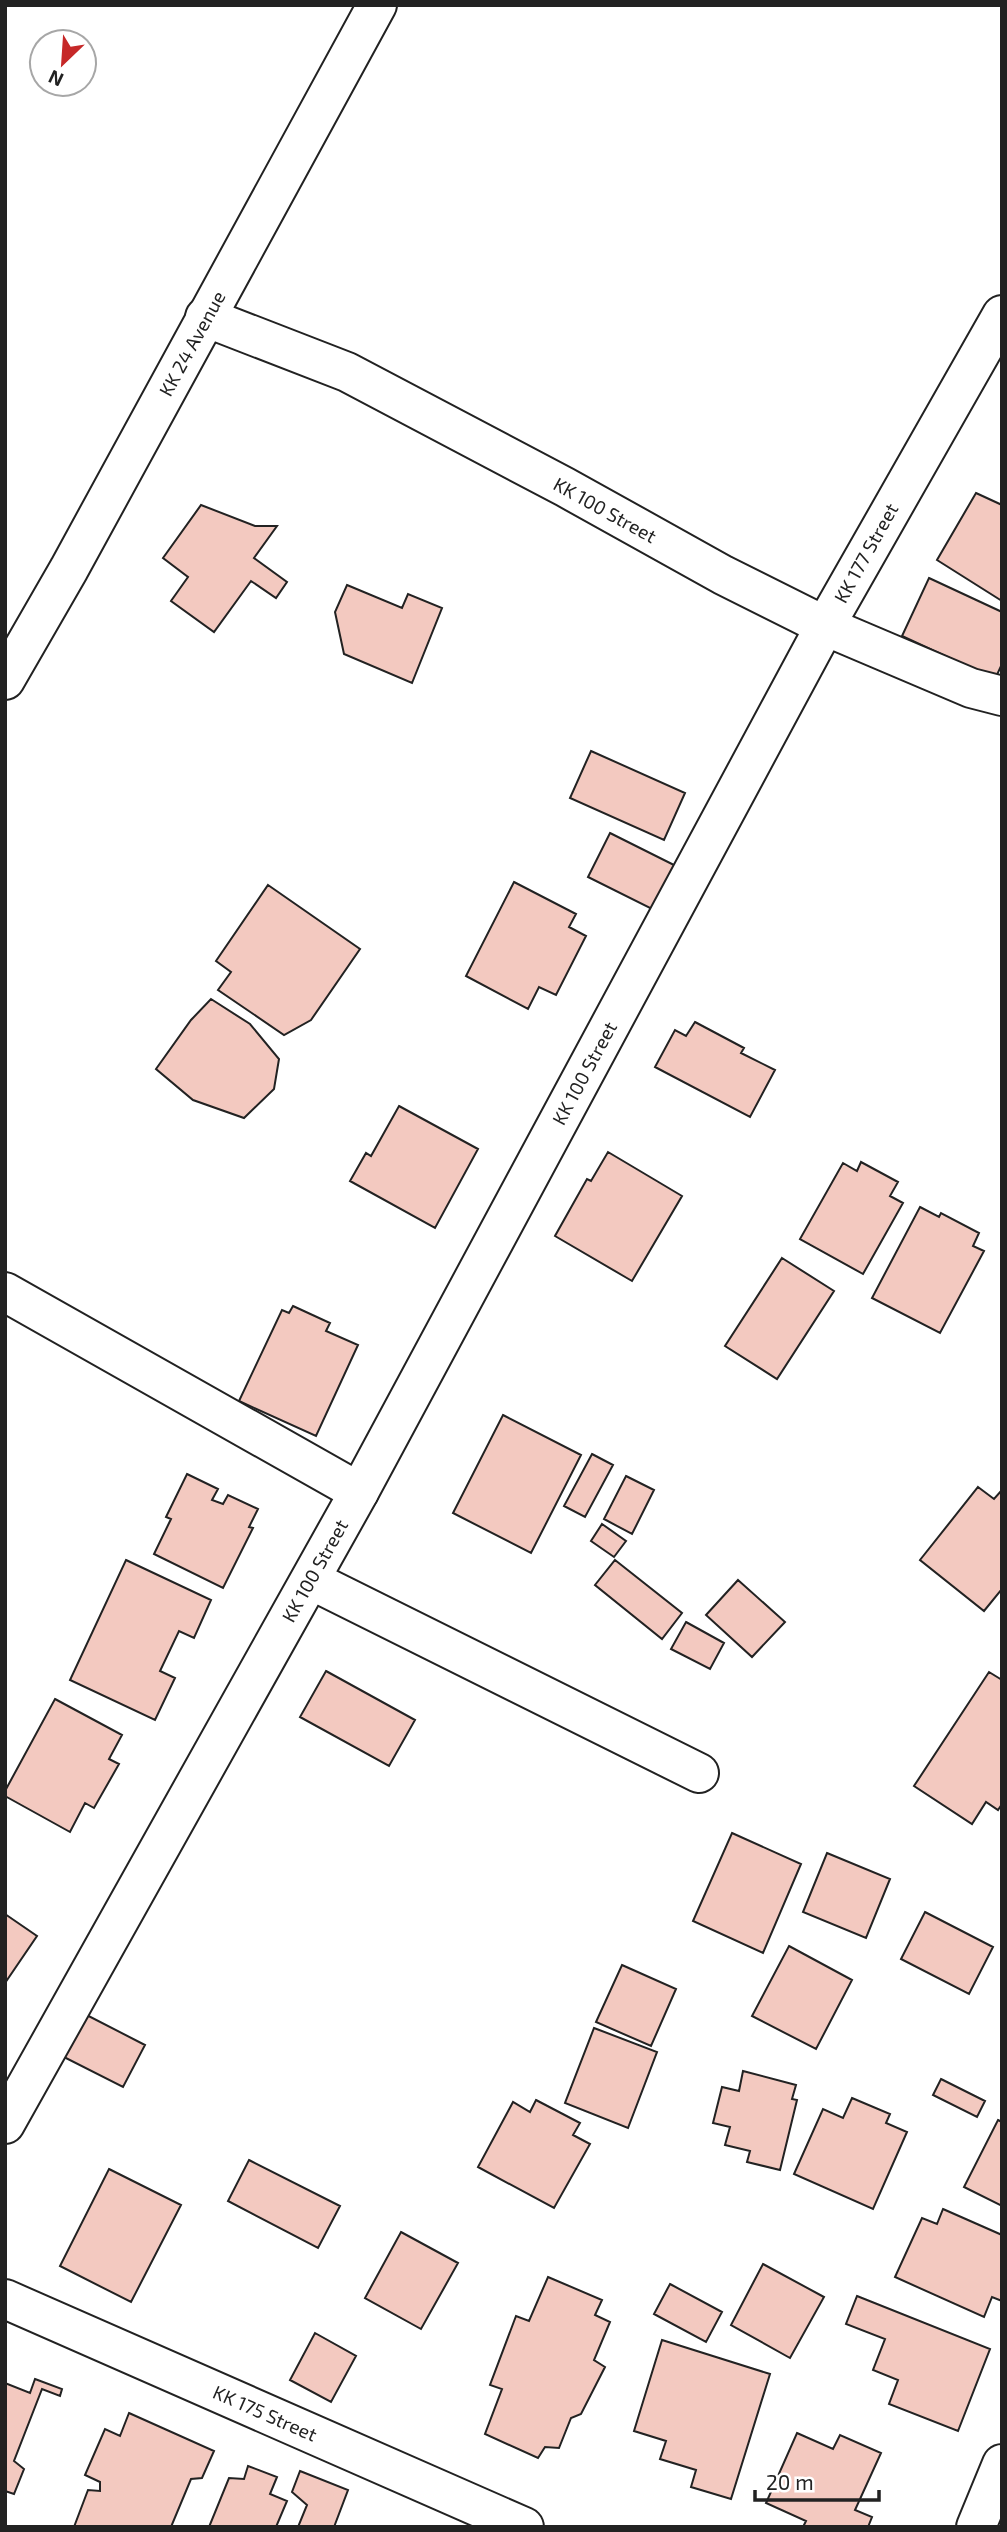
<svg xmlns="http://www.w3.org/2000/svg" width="1007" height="2532" font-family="'Exo 2',sans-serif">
<rect width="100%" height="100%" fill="#fff"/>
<path fill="#f3c9c0" stroke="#222" stroke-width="2" d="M976,493l26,12v96l-65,-41z
M201,505l54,21h22l-23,32 33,24 -11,16 -25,-17 -37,51 -43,-31 17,-24 -25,-19z
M929,578l73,34v52l-7,15 -93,-43z
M347,585l55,23 6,-14 34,14 -30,75 -68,-29 -9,-42z
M591,751l94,42 -21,47 -94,-42z
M610,833l66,33 -22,44 -66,-33z
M514,882l62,32 -7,13 17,9 -30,59 -17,-8 -11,22 -62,-33z
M268,885l92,64 -49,71 -27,15 -66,-45 13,-18 -15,-11z
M211,999l39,25 29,35 -5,30 -30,29 -51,-18 -37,-31 35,-49z
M695,1022l49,26 -3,5 34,17 -25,47 -95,-50 20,-37 11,6z
M399,1106l79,43 -43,79 -85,-47 16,-28 5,3z
M608,1152l74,44 -50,85 -77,-45 32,-57 4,2z
M861,1162l37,20 -8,14 13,7 -40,71 -63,-35 43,-76 14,8z
M920,1207l19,10 2,-4 38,20 -6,13 11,5 -44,82 -68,-35z
M782,1258l52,33 -57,88 -52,-33z
M293,1306l37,17 -4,8 32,14 -42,91 -77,-35 43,-91 7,3z
M503,1415l78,40 -50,98 -78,-40z
M592,1454l21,11 -28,52 -21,-11z
M187,1474l31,15 -6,11 11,4 5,-9 30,14 -9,18 4,1 -30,60 -69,-34 17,-35 -5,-2z
M626,1476l28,14 -22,44 -28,-15z
M978,1487l16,12 8,-9v99l-18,22 -64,-51z
M602,1524l24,17 -12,16 -23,-16z
M126,1560l85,40 -17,38 -15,-7 -19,40 15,7 -20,42 -85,-40z
M615,1560l67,53 -20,26 -67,-54z
M738,1580l47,42 -33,35 -46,-42z
M686,1622l38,21 -14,26 -39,-20z
M326,1671l89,49 -26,46 -89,-49z
M989,1672l13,8v124l-4,6 -12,-8 -14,22 -58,-38z
M55,1699l67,36 -13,24 10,5 -25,44 -9,-5 -15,29 -65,-36v-5z
M732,1833l69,31 -38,89 -70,-32z
M827,1853l63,26 -24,59 -63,-26z
M925,1912l68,35 -24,47 -68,-35z
M5,1914l32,22 -32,47z
M789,1946l63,34 -36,69 -64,-33z
M622,1965l54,24 -25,57 -55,-24z
M73,2008l72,37 -22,42 -71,-36z
M594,2028l63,24 -29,76 -63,-25z
M743,2071l53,14 -4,14 5,1 -17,70 -33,-8 3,-11 -25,-6 5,-18 -17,-4 9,-36 17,4z
M941,2079l44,22 -8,16 -44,-22z
M852,2098l38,16 -4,9 21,9 -34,77 -79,-35 29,-65 20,9z
M536,2100l44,23 -7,12 17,9 -36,64 -76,-41 35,-65 17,10z
M998,2120l4,2v84l-38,-19z
M249,2160l91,46 -22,42 -90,-47z
M109,2169l72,36 -50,97 -71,-36z
M943,2209l59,26v66l-10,-4 -8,20 -89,-40 27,-59 15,6z
M401,2232l57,31 -37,66 -56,-31z
M763,2264l61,33 -34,61 -59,-33z
M548,2277l54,23 -7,15 15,7 -16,38 11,7 -24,47 -10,4 -12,30 -14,-1 -7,11 -53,-24 17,-45 -12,-4 26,-69 13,5z
M670,2284l52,28 -16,30 -52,-28z
M857,2296l133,53 -32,82 -69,-27 9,-24 -25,-10 12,-31 -39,-15z
M315,2333l41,23 -25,46 -41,-22z
M662,2340l108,34 -39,125 -40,-12 5,-17 -36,-11 6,-18 -32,-10z
M35,2379l27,10 -2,7 -18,-7 -28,72 10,8 -10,25 -9,-3v-108l25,10z
M129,2413l85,38 -12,27 -11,1 -20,48h-97l14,-37 12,1v-9l-15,-7 20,-46 15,7z
M797,2433l36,16 7,-14 41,18 -26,57 17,7 -4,10h-65l3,-6 -40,-18z
M248,2466l29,11 -7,17 17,7 -11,26h-67l20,-49 15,1z
M300,2471l48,19 -14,37h-36l9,-22 -15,-13z"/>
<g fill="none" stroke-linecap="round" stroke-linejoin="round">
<g stroke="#222" stroke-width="42">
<g id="minor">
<path d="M1002,315l-177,311 146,62 31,8"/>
<path id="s1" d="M5,680l64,-111 308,-564"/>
<path d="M5,1292l354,200"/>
<path d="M311,1580l388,193"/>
<path id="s2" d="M5,2124l354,-632 466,-866 -102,-51 -158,-88 -218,-115 -142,-55"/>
<path id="s3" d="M5,2299l519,228"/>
<path d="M976,2527l26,-63"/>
</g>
</g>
<use href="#minor" stroke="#fff" stroke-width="38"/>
</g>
<g text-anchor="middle" stroke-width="5" stroke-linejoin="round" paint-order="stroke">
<g font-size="19" fill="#222" stroke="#fff">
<text dy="7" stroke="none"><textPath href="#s1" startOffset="385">KK 24 Avenue</textPath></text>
<text transform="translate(605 510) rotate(29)" y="7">KK 100 Street</text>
<text transform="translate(866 553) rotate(-61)" y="7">KK 177 Street</text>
<text dy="7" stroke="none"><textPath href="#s2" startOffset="1200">KK 100 Street</textPath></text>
<text dy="7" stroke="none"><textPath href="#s2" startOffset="634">KK 100 Street</textPath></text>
<text dy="7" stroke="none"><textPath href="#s3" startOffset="284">KK 175 Street</textPath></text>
</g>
</g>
<rect width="1007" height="2532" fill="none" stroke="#222222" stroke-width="14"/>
<g transform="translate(63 63) rotate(205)"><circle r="33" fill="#ffffff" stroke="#a7a7a7" stroke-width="2"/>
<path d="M0-5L12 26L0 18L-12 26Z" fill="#c62828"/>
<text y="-10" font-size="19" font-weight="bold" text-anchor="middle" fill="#222222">N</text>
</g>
<path d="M755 2490v10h124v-10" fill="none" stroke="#222222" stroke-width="3.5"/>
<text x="766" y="2490" font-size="21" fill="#222222" stroke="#ffffff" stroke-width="5" paint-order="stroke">20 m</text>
</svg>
